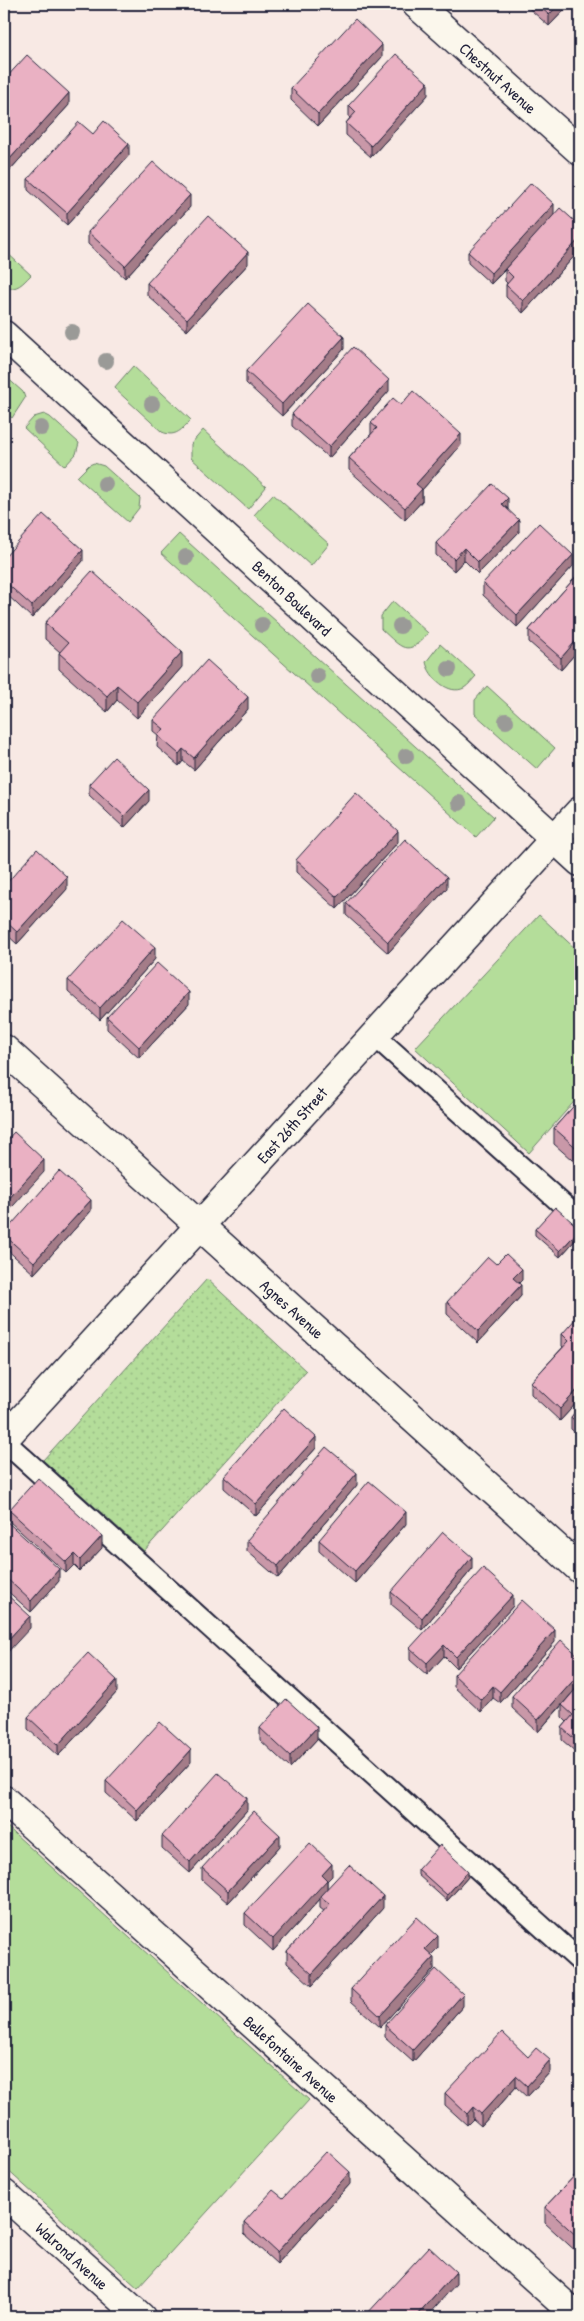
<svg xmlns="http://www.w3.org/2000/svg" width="584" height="2321" font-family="'Patrick Hand',sans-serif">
<defs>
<pattern id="garden-dots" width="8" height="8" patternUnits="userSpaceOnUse" patternTransform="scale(1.25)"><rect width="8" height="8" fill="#b4dd9a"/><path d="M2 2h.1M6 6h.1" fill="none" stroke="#9abd86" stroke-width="1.8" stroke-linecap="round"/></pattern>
</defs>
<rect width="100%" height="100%" fill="#f8e9e4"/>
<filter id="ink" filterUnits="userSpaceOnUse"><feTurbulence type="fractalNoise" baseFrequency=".02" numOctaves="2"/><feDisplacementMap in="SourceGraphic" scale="10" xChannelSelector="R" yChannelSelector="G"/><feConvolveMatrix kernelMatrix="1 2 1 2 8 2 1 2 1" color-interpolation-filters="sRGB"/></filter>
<g filter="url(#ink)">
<path fill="#b4dd9a" stroke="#6b806a" d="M4,250l27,25c-9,9 -13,15 -27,13z
M133,366l58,54c-9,9 -15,18 -29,12l-48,-44z
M4,375l19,17 2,6 -13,20 -8,-7z
M44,414l6,3 29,26 -3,11 -11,12 -41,-38 10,-11z
M203,430l63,57 -18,22 -57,-51v-14z
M94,463l10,3 36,32 -1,10 -11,14 -51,-45 12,-12z
M273,494l56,50 -18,22 -57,-51z
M179,534l315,283 -18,20 -315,-284z
M393,601l35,32c-21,25 -26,15 -47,-4v-13z
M440,644l36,32c-4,4 -7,9 -12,12 -15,8 -35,-11 -38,-26z
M487,686l68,62 -18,21 -62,-55v-14z
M539,915l41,38v142l-51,58 -114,-105z
M4,1824l305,276 -171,188 -134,-121z"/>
<path fill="url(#garden-dots)" stroke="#6b806a" d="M207,1279l99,92 -162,180 -101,-91z"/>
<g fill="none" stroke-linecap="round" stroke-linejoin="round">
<g stroke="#22223b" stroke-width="24">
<path id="lane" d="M374,1035l206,185
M4,1441l576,520"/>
</g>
<g stroke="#22223b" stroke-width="31">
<path id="street" d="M416,4l164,147
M4,1049l576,520
M4,1439l576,-628
M4,1800l574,517
M4,2194l137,123"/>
</g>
<g stroke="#22223b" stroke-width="31">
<path id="secondary" d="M4,335l576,527"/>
</g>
<use href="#lane" stroke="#fbf7ec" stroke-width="20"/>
<use href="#street" stroke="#fbf7ec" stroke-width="28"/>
<use href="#secondary" stroke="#fbf7ec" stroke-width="28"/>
</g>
<g fill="#9a9a97">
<circle cx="72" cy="332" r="8"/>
<circle cx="106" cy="361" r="8"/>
<circle cx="152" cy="404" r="8"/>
<circle cx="41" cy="428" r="8"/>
<circle cx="105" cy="484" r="8"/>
<circle cx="186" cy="557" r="8"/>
<circle cx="262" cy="625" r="8"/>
<circle cx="400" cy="626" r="8"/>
<circle cx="449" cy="669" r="8"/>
<circle cx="317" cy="676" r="8"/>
<circle cx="506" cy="721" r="8"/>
<circle cx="406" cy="756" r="8"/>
<circle cx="459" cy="803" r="8"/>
</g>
<path fill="#c998a8" stroke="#22223b" d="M524,4h46l-21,22z
M382,57l-64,69 -27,-26v-12z
M4,80l65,25 -61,67 -4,-4z
M428,95l-57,62 -25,-22v-12l4,-5 -1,-1v-12z
M93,134l36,21 -62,70 -39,-35v-11z
M190,207l-65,71 -37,-34v-12z
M554,214l26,12v24l-57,63 -17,-16v-12l1,-2 -2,-2v-11l-14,14 -23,-21v-11z
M248,264l-61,67 -40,-36v-12z
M344,349l-62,67 -36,-33v-12z
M389,391l-60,67 -37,-32v-12z
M401,405l60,40 -39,45v11l-17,19 -56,-50v-12l22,-24v-11z
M508,509l11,23 -41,42 -14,-14 -10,11 -18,-16v-12z
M4,558l79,3 -51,57 -28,-26z
M573,566l-56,61 -34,-32v-12z
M580,572v76l-19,22 -32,-28v-12z
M45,623l137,44 -45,51 -20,-18 -10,12 -48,-43v-16l1,-1 -15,-13z
M580,663v23l-5,-5v-12z
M248,709l-54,61 -11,-9 -4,5 -22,-19 1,-12 -5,-4v-11z
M89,784l60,17 -25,27 -35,-33z
M398,842l-61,67 -41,-37v-12z
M4,886l63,3 -50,55 -13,-12z
M447,888l-59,65 -42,-38v-12z
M155,959l-55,61 -32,-29v-11z
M189,1004l-50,54 -32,-29v-12z
M580,1099v68l-26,-23v-16z
M91,1211l-57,63 -30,-27v-14z
M535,1229l45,6 -20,22 -25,-22z
M496,1264l26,16 -3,3 2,13 -43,47 -31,-29v-12z
M580,1318v81l-20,22 -29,-27v-12l32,-35 -1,-1v-12z
M580,1407v30l-9,-8v-12z
M316,1448l-60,68 -32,-28v-12z
M357,1485l-79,93 -31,-27v-11z
M9,1510l93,38 -22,23 -6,-6 -8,8 -57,-52z
M4,1519l55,62 -28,31 -27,-24z
M406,1524l-51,59 -36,-32v-11z
M472,1569l-50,61 -31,-26v-12z
M513,1606l-57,62 -12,-12 -17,19 -17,-15v-12z
M555,1642l-55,61 -7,-5 -12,14 -27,-25v-12z
M580,1657v92l-3,4 -15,-13v-12l5,-6 -5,-5v-12l12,-13 -36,40 -26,-24v-12z
M117,1692l-59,64 -30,-27v-12z
M260,1728l57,11 -27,29 -30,-28z
M191,1762l-54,59 -31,-28v-12z
M247,1810l-57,63 -28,-25v-12z
M280,1846l-52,57 -26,-23v-12z
M418,1869l50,8 -21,24 -29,-26z
M332,1876l-5,5v8l56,19 -71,78 -25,-23v-12l37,-40 -4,-3v-9l-47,52 -28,-26v-12z
M438,1948l-7,6 3,15 -54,58 -29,-26v-12z
M463,2006l-50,56 -28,-25v-12z
M528,2057l22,15 -23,25 -11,-10 -35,39 -8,-7 -6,6 -22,-20v-12z
M580,2170v85l-35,-32v-16z
M350,2184l-73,80 -33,-30v-12l39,-24z"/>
<path fill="#a47c88" stroke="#22223b" d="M559,4h11l-21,22v-11z
M382,45v12l-64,69v-12z
M428,83v12l-57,62v-11z
M69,93v12l-61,67v-11z
M129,144v11l-62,70v-12z
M190,195v12l-65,71v-12z
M554,204v12l-63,68v-11z
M580,238v12l-57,63v-12z
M248,252v12l-61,67v-12z
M344,337v12l-62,67v-12z
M389,380v11l-60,67v-11z
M461,434v11l-39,45v11l-17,19v-12l11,-24z
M508,498v11l-6,-5z
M519,520v12l-41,42v-12z
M464,548v12l-10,11v-12z
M83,550v11l-51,57v-12z
M573,555v11l-56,61v-12z
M580,636v12l-19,22v-12z
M182,652v15l-45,51v-16z
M117,685v15l-10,12v-16z
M248,697v12l-54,61v-12z
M183,749v12l-4,5v-12z
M149,790v11l-25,27v-12z
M398,831v11l-61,67v-12z
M67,877v12l-50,55v-12z
M447,877v11l-59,65v-11z
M155,947v12l-55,61v-12z
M189,992v12l-50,54v-11z
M44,1160v12l-40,44v-12z
M91,1200v11l-57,63v-12z
M580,1229v6l-20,22v-6z
M522,1269v11l-9,9v-11z
M521,1285v11l-43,47v-12z
M580,1387v12l-20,22v-12z
M316,1437v11l-60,68v-12z
M357,1473v12l-79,93v-12z
M406,1512v12l-51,59v-12z
M102,1536v12l-22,23v-11z
M74,1554v11l-8,8v-11z
M472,1557v12l-50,61v-12z
M59,1569v12l-28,31v-11z
M513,1595v11l-57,62v-11z
M30,1616v12l-26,28v-12z
M555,1630v12l-55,61v-11z
M444,1645v11l-17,19v-12z
M580,1673v11l-42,48v-12z
M117,1680v12l-59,64v-11z
M493,1686v12l-12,14v-12z
M317,1727v12l-27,29v-12z
M580,1737v12l-3,4v-12z
M191,1750v12l-54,59v-11z
M247,1798v12l-57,63v-11z
M280,1835v11l-52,57v-12z
M332,1864v12l-5,5v11l-7,4v3l-47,52v-12l49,-64z
M468,1871v6l-21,24v-6z
M383,1896v12l-71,78v-12z
M438,1936v12l-13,13v-12z
M434,1957v12l-54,58v-11z
M463,1994v12l-50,56v-12z
M550,2060v12l-23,25v-11z
M516,2076v11l-35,39v-12z
M473,2107v12l-6,6v-11z
M350,2172v12l-73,80v-12z
M456,2272v12l-30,33h-11z"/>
<path fill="#eab1c3" stroke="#22223b" d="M537,4h22l-10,11z
M355,19l27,26 -64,69 -27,-26z
M396,54l32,29 -57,63 -25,-23 10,-11 -7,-7z
M27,55l42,38 -61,68 -4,-4v-77z
M104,121l25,23 -62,69 -39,-34 51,-57 14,12z
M153,162l37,33 -65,71 -37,-34z
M531,183l23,21 -63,69 -23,-21z
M560,208l20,18v12l-57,63 -17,-16 7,-8 -8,-8z
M208,216l40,36 -61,67 -40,-36z
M308,304l36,33 -62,67 -36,-33z
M353,347l36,33 -60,67 -37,-33z
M413,391l48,43 -45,50 6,5 -17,19 -56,-50 28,-30 -6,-5 22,-25 8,7z
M492,484l16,14 -6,6 17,16 -41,42 -14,-14 -10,11 -18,-16z
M43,514l40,36 -51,56 -28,-25v-23z
M539,523l34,32 -56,60 -34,-32z
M92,571l90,81 -45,50 -20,-17 -10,11 -48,-43 9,-10 -23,-20z
M580,572v64l-19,22 -32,-28z
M207,660l41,37 -54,61 -11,-9 -4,5 -22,-19 7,-6 -11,-9z
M580,663v11l-5,-5z
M114,757l35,33 -25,26 -35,-32z
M356,793l42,38 -61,66 -41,-37z
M405,839l42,38 -59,65 -42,-39z
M37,849l30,28 -50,55 -13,-12v-34z
M123,919l32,28 -55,61 -32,-28z
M157,963l32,29 -50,55 -32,-30z
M580,1099v52l-26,-23z
M14,1132l30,28 -40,44v-61z
M59,1171l32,29 -57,62 -30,-27v-2z
M555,1207l25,22 -20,22 -25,-22z
M506,1254l16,15 -9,9 8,7 -43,46 -31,-29 41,-45 8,7z
M578,1316l2,2v69l-20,22 -29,-27 38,-41 -7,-7z
M580,1407v19l-9,-9z
M284,1408l32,29 -60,67 -32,-28z
M326,1447l31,26 -79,93 -31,-26z
M38,1478l64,58 -22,24 -6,-6 -8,8 -57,-52z
M369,1481l37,31 -51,59 -36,-31z
M4,1519l55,50 -28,32 -27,-25z
M443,1532l29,25 -50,61 -31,-26z
M483,1568l30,27 -57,62 -12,-12 -17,18 -17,-15z
M4,1592l26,24 -26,28z
M522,1600l33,30 -55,62 -7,-6 -12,14 -27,-25z
M561,1640l19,17v16l-42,47 -26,-24z
M88,1653l29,27 -59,65 -30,-28z
M580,1684v53l-3,4 -15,-13 11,-13 -11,-10z
M286,1699l31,28 -27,29 -30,-28z
M160,1722l31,28 -54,60 -31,-29z
M218,1773l29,25 -57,64 -28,-26z
M254,1811l26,24 -52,56 -26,-23z
M310,1843l22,21 -10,11 5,5 -54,59 -28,-26z
M440,1845l28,26 -21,24 -29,-26z
M349,1865l34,31 -71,78 -25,-23 43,-47 -10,-8z
M417,1917l21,19 -13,13 9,8 -54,59 -29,-27z
M436,1969l27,25 -50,56 -28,-25z
M502,2032l26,25 8,-9 14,12 -23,26 -11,-10 -35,38 -8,-7 -6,7 -22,-21z
M327,2151l23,21 -73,80 -33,-30 29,-32 10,8z
M580,2170v69l-35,-32z
M429,2247l27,25 -41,45h-49l-1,-1z
M41,2310l8,7h-15z"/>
</g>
<g text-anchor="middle" stroke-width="4" stroke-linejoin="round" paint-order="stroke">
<g font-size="16" fill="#22223b" stroke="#fbf7ec">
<text transform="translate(498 78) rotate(42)" y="6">Chestnut Avenue</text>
<text transform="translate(292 598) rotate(43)" y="6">Benton Boulevard</text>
<text transform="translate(292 1125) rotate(-48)" y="6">East 26th Street</text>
<text transform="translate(292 1309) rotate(42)" y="6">Agnes Avenue</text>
<text transform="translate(291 2059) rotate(42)" y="6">Bellefontaine Avenue</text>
<text transform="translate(72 2256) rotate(42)" y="6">Walrond Avenue</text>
</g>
</g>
<rect width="584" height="2321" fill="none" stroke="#fbf7ec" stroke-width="20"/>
<rect x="10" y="10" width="564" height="2301" fill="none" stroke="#22223b" stroke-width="2" filter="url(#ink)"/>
</svg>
